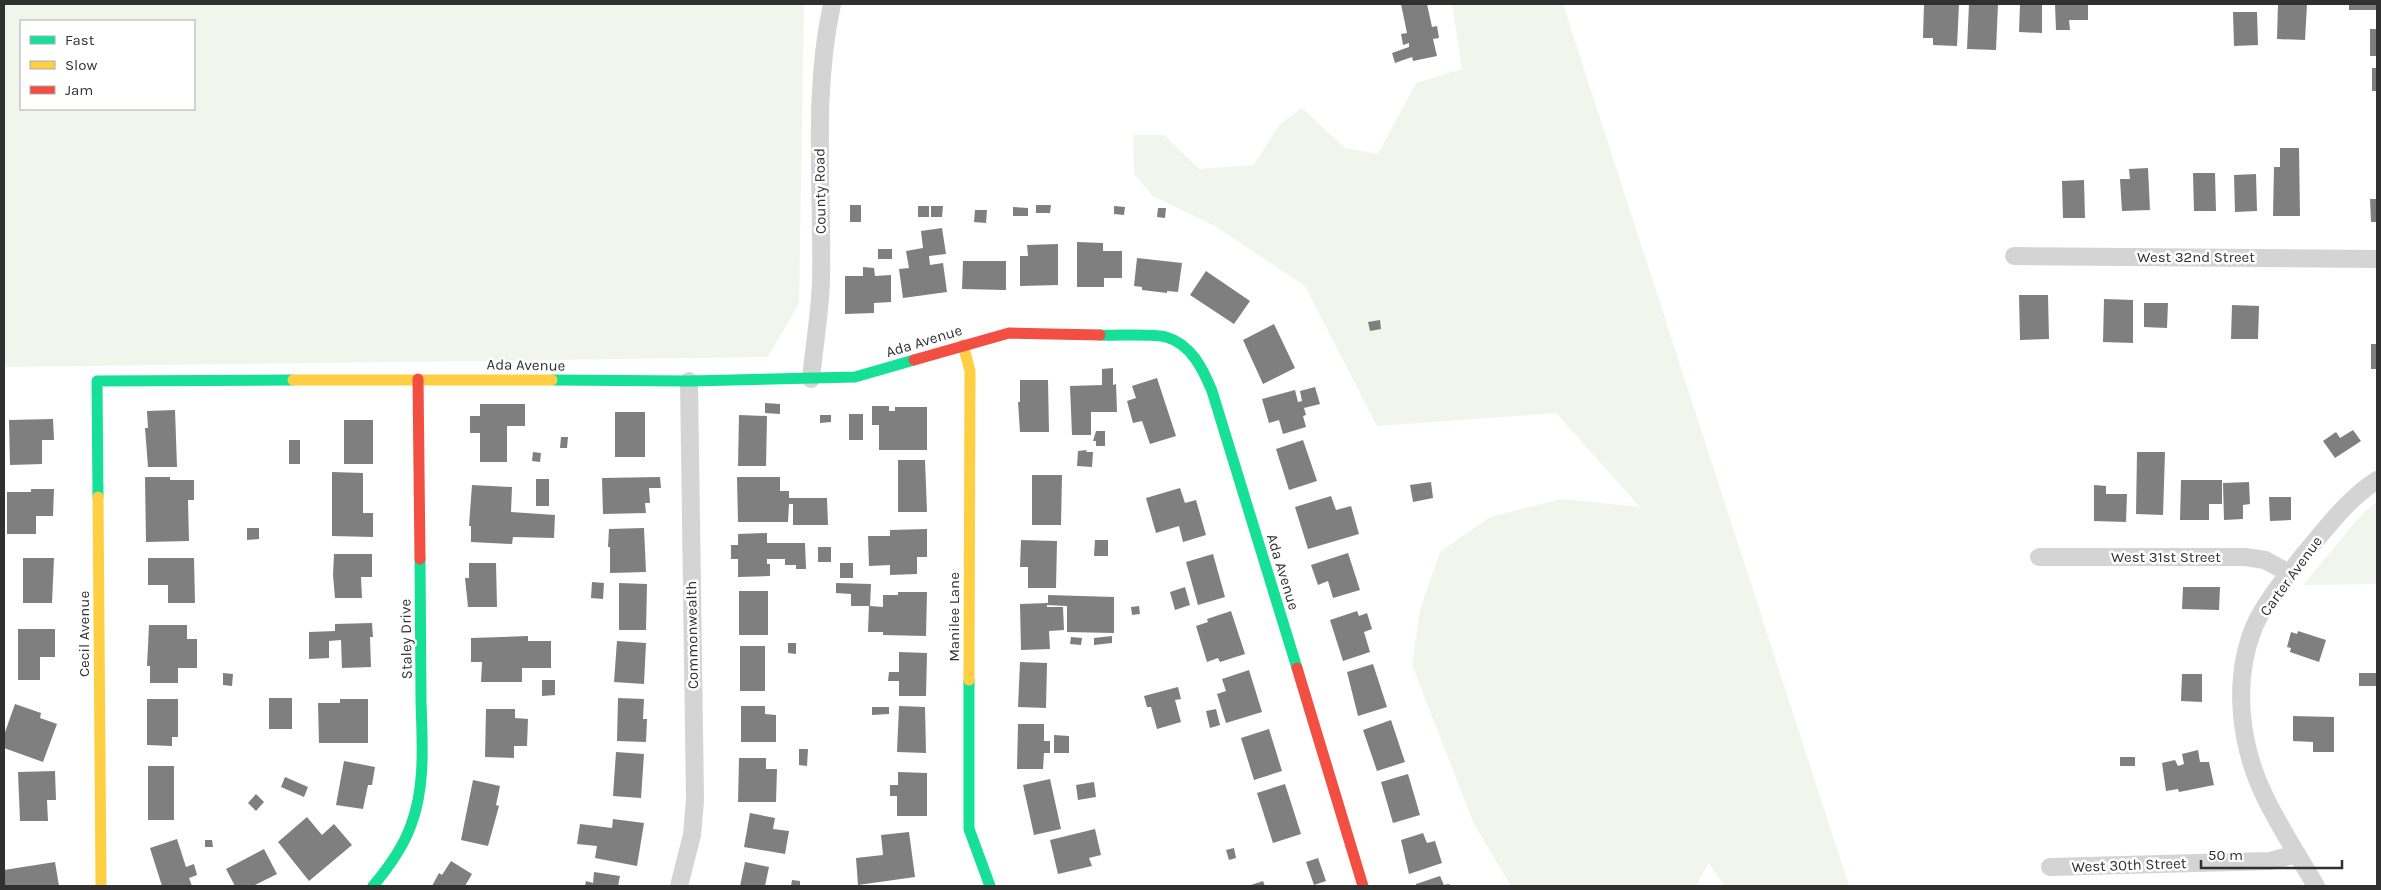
<svg xmlns="http://www.w3.org/2000/svg" width="2381" height="890" font-family="Karla,sans-serif">
<rect width="100%" height="100%" fill="#fff"/>
<path fill="#f1f5ec" fill-rule="evenodd" d="M4,4h800l-5,299 -31,54 -764,10zM21,21h173v88h-173z
M1452,4h111l286,882h-125l-15,-23 -13,23h-185l-37,-62 -62,-159 8,-55 20,-58 50,-35 72,-18 78,8 -84,-94 -179,13 -72,-140 -90,-60 -62,-30 -19,-22 -1,-39h31l35,34 55,-4 25,-40 23,-17 43,40 33,6 38,-71 46,-14z
M2377,502v82l-74,1 59,-71z"/>
<path fill="#7f7f7f" d="M1401,4h26l5,23 5,-1 2,12 -6,1 4,17 -24,5 -1,-4 -17,6 -3,-10 17,-6v-4l-6,2 -2,-11 6,-1z
M1924,4h35l-2,42 -24,-1v-7h-10z
M1969,4h29l-2,46 -29,-1z
M2020,4h22v29l-23,-1z
M2055,4h33v16h-19l1,10h-14z
M2278,4h29l-2,36 -28,-1z
M2349,4h28v6h-28z
M2233,12h24l1,33 -24,1z
M2370,29h7v27h-7z
M2372,68h5v23h-5z
M2280,148h19l1,68h-27l1,-49h6z
M2148,168l2,42 -28,1 -2,-32h10l-1,-10z
M2193,173h22l1,38h-22z
M2256,174l1,37 -22,1 -1,-37z
M2084,180l1,38h-22l-1,-37z
M2370,199h7v23h-6z
M850,205h11v17h-11z
M1036,205h15l-1,8h-14z
M918,206h11v11h-11z
M931,206h12l-1,11h-11z
M1114,206l11,1 -1,8 -10,-1z
M1013,207l15,1v8h-15z
M1158,208h8l-1,10 -8,-1z
M975,210h12l-1,13 -12,-1z
M942,228l4,26 -17,2 1,9 13,-2 4,29 -44,6 -4,-29 10,-1 -3,-17 17,-3 -2,-17z
M1077,242l26,1v8h19v27h-18v9h-27z
M1058,244v41l-38,1v-30h8l-1,-11z
M878,249h14v10h-14z
M1137,258l45,5 -4,29 -11,-1v2l-25,-3v-3l-8,-1z
M963,261h43v29l-44,-1z
M863,267l11,1 1,8 16,-1v27l-17,1v10l-29,1v-38h18z
M1206,271l44,30 -16,23 -44,-29z
M2019,295h29l1,44 -29,1z
M2104,299l29,1v43l-30,-1z
M2144,303h24l-1,25 -23,-1z
M2232,305l27,1 -1,33h-27z
M1380,320l1,9 -11,2 -2,-9z
M1274,324l21,44 -32,16 -20,-44z
M2371,344h6v25h-6z
M1113,368v17l3,-1 1,28h-26v23h-19l-2,-49 32,-1v-16z
M1157,378l19,58 -26,8 -8,-23 -9,2 -6,-22 9,-3 -4,-12z
M1020,380h28l1,52h-29l-2,-30h2z
M1315,387l5,17 -16,4 2,7 -3,1 3,11 -23,7 -4,-14 -10,3 -7,-24 33,-9 3,12 4,-1 -2,-10z
M765,403l15,1v10l-15,-1z
M480,404h45v22h-18v36h-27v-29h-10v-17h10z
M872,406h17v5h6v-4h32v43h-48v-25h-7z
M175,410l2,57h-29l-3,-39h3l-1,-17z
M615,412h30v45h-30z
M849,414h14v26h-14z
M739,415l28,1 -1,50h-28z
M820,415h11v7l-11,1z
M53,419l1,21h-12v24l-32,1 -1,-45z
M344,420h29v44h-29z
M2353,430l8,11 -26,17 -12,-17 13,-9 4,6z
M1096,431h9v15h-9v-5h-3z
M561,437h7l-1,11h-7z
M289,440h11v24h-11z
M1303,440l14,41 -28,9 -13,-41z
M1087,450l-1,2h7l-1,15 -15,-1 1,-15z
M533,452l8,1 -1,9 -8,-1z
M2137,452h28l-2,63 -27,-1z
M898,460h27l2,52h-29z
M332,472l31,1v40h10v24l-41,-1z
M1032,475h30l-1,50h-29z
M145,477h25v3h24v20h-6l1,41 -43,1z
M660,477l1,11h-12l1,15h-5l1,10 -43,1 -1,-36z
M737,477h43v14h9v7h38l1,27h-35v-21h-4l-1,18h-50z
M536,479h13v27h-13z
M2181,480h41v24h-13v16h-29z
M1431,482l2,16 -20,4 -3,-17z
M2249,482l1,22 -7,1v14l-19,1 -1,-37z
M472,485l40,2 -1,25 44,3 -1,23 -41,-1 -1,7 -41,-2v-16h-2z
M2094,485l12,1v8h21l-1,28 -32,-1z
M1180,488l5,15 11,-3 10,35 -23,7 -4,-16 -23,7 -10,-35z
M31,489h23l-1,27h-17v18h-29v-42h24z
M1331,496l5,14 15,-4 8,28 -51,15 -13,-42z
M2269,497h22v23l-21,1z
M247,528h12v11l-12,1z
M644,528l2,44 -36,1v-26h-2l1,-18z
M927,529v28h-10v17l-27,1v-10l-21,1 -1,-30h22v-6z
M767,533v10h38l1,26h-10v-4h-11v-6h-18v5h3v12l-32,1v-18h-7v-14h7v-11z
M1021,540l36,1 -1,47h-28v-21h-8z
M1095,540h13v16h-14z
M818,547h13v15h-13z
M1348,553l12,37 -27,8 -5,-17 -10,4 -7,-20z
M334,554h38v23h-11l1,21h-27l-2,-23z
M1213,554l12,43 -27,8 -12,-43z
M23,558h31l-2,45h-29z
M148,558h46l1,45h-27v-18h-20z
M469,563h27l1,44h-29l-3,-29h4z
M840,563h13v15h-13z
M592,582l12,1 -1,16 -12,-1z
M619,583l28,1 -1,46h-27z
M836,583l35,1 -1,22 13,1v-12h15v-3h29l-1,44 -43,-1v-3h-15l1,-26h-18v-12l-15,-1z
M1185,587l5,18 -15,5 -5,-18z
M2183,587h37l-1,23 -37,-1z
M739,591h29v44h-29z
M1048,595l66,2v36l-47,-1v-26l-20,-1v2h16l1,23 -15,1 1,18 -29,1 -1,-46 28,-1z
M1139,606l1,8 -8,1 -1,-8z
M1231,611l14,43 -25,8 -2,-4 -11,4 -11,-36 12,-4 -1,-3z
M1357,611l2,5 8,-3 5,16 -8,3 6,20 -27,9 -13,-41z
M372,623l1,14h-3l1,30 -29,1 -1,-28 -12,1v17l-20,1v-27l26,-1v-7z
M149,625h38v14h10v29h-19v15h-28v-17h-3z
M18,629h37v28h-15v23h-22z
M2298,631l28,9 -7,22 -29,-10 1,-4 -4,-1 4,-15 6,2z
M528,636v5h23v27h-29v14h-41l1,-20h-11v-24z
M1112,636v7l-18,2v-7z
M1071,637l11,1 -1,7 -11,-1z
M617,641l29,2 -2,41 -30,-2z
M788,643h8v11l-8,-1z
M740,646h25v45h-25z
M899,652l28,1 -1,43h-27v-15h-11l1,-9h10z
M1020,662l27,1 -1,45 -28,-1z
M1373,664l14,43 -29,9 -11,-44z
M1249,670l13,42 -36,11 -9,-29 9,-3 -4,-12z
M223,673l10,1 -1,12 -9,-1z
M2359,673h18v13h-18z
M2182,674h20v28l-21,-1z
M542,680h13v15l-13,1z
M1178,687l3,12 -6,1 6,22 -24,7 -6,-22h-4l-3,-11z
M269,698h23v31h-23z
M618,698l26,1 -1,20h4l-1,23 -29,-1z
M147,699h31v38h-6v9l-25,-1z
M340,699h28v44h-49l-1,-40h22z
M15,704l26,9 -1,5 17,6 -14,38 -39,-14v-13z
M741,706h24v8l11,1v27h-35z
M899,706l26,1 1,46 -29,-1z
M872,707h17v7l-17,1z
M486,709h29v9l13,1 -1,27h-13v12l-29,-1z
M1216,709l4,16 -10,3 -4,-17z
M2293,716l41,1v35h-21v-10l-20,-1z
M1391,720l14,42 -28,9 -14,-41z
M1018,724h26v17h6v12h-6l-1,16h-26z
M1269,729l13,42 -28,9 -13,-42z
M1054,735l15,1v17h-15z
M799,749h9l-1,17 -8,-1z
M2198,750l2,12h9l5,23 -35,7 -1,-3 -12,2 -4,-28 13,-3 3,6 6,-2 -2,-10z
M616,752l28,2 -3,44 -28,-2z
M2120,757h15v9h-15z
M739,758h27v11h11l-1,33h-38z
M344,761l31,6 -3,18h-4l-5,24 -27,-4z
M148,766h26v54h-26z
M55,771l1,29h-9l1,21h-28l-2,-49z
M898,772l29,1v43h-30v-20h-7v-11h8z
M1408,774l12,41 -27,8 -12,-41z
M285,777l23,10 -4,10 -23,-10z
M1050,779l11,50 -27,6 -11,-50z
M473,780l27,6 -4,19 3,1 -11,40 -27,-6z
M1094,782l2,15 -18,3 -2,-15z
M1285,784l16,50 -28,9 -16,-50z
M256,794l8,8 -8,9 -8,-8z
M750,813l25,5 -2,11 16,2 -4,23 -41,-7z
M307,817l15,18 12,-11 18,21 -43,36 -31,-39z
M613,819l31,4 -7,43 -42,-8 2,-12 -20,-2 3,-20 32,4z
M1095,829l6,26 -12,3 3,8 -34,8 -8,-34z
M909,832l6,45 -57,8 -2,-27 27,-3 -2,-20z
M1423,833l4,10 8,-2 7,22 -33,11 -8,-34z
M177,839l9,28 8,-3 3,11 -8,3 3,8h-30l-12,-38z
M205,840h7l1,7h-8z
M1234,848l2,10 -7,2 -3,-10z
M264,849l13,25 -24,12h-18l-9,-17z
M1318,858l8,23 -12,4 -8,-23z
M451,861l21,13 -7,12h-33l7,-13 3,2z
M55,862l4,24h-55v-16z
M745,862l24,5 -4,19h-25z
M594,872l26,4 -2,10h-33l1,-5 7,2z
M1440,876l4,9 5,-1 1,2h-34v-2z
M792,880l8,1v5h-9z
M1263,881l2,5h-17z"/>
<g fill="none" stroke-linecap="round" stroke-linejoin="round">
<path stroke="#d4d4d4" stroke-width="18" d="M2014,256l363,3
M811,379c3,-33 9,-65 10,-98 2,-93 -9,-185 11,-277
M2039,557h206l20,3 24,13
M2050,867l220,-6 27,-7
M679,886l13,-51 3,-35 -6,-419
M2316,886c-17,-29 -36,-58 -51,-89 -25,-51 -33,-116 -11,-170 11,-25 30,-47 47,-69 24,-28 45,-58 76,-78"/>
<path stroke="#16e098" stroke-width="11" d="M1100,335c16,1 53,-2 66,2 25,7 37,32 46,54l85,277
M552,380l137,1 166,-4 59,-17
M98,497l-1,-116 196,-1
M969,680v149l21,57
M373,886c16,-19 30,-38 38,-61 15,-39 11,-84 10,-125 0,-47 -1,-94 -1,-141"/>
<path stroke="#ffcf43" stroke-width="11" d="M963,345l7,26 -1,309
M293,380h259
M98,497l3,389"/>
<path stroke="#f24e42" stroke-width="11" d="M914,360l95,-27 91,2
M418,379l2,180
M1297,668l66,218"/>
</g>
<g text-anchor="middle" stroke-width="5" stroke-linejoin="round" paint-order="stroke">
<g font-size="15" fill="#303030" stroke="#fff">
<text transform="translate(820 191) rotate(-91)" y="5">County Road</text>
<text x="2196" y="262">West 32nd Street</text>
<text transform="translate(924 341) rotate(-17)" y="5">Ada Avenue</text>
<text transform="translate(526 365) rotate(1)" y="5">Ada Avenue</text>
<text x="2166" y="562">West 31st Street</text>
<text transform="translate(1283 572) rotate(73)" y="5">Ada Avenue</text>
<text transform="translate(2291 576) rotate(-54)" y="5">Carter Avenue</text>
<text transform="translate(954 617) rotate(-90)" y="5">Manilee Lane</text>
<text transform="translate(84 634) rotate(-90)" y="5">Cecil Avenue</text>
<text transform="translate(692 635) rotate(-91)" y="5">Commonwealth</text>
<text transform="translate(406 639) rotate(-91)" y="5">Staley Drive</text>
<text transform="translate(2129 865) rotate(-2)" y="5">West 30th Street</text>
</g>
</g>
<rect width="2381" height="890" fill="none" stroke="#303030" stroke-width="10"/>
<rect x="20" y="20" width="175" height="90" fill="#ffffff" stroke="#acacac"/>
<rect x="30" y="36" width="25" height="8" fill="#16e098" stroke="#acacac"/>
<text x="65" y="45" font-size="15" fill="#303030">Fast</text>
<rect x="30" y="61" width="25" height="8" fill="#ffcf43" stroke="#acacac"/>
<text x="65" y="70" font-size="15" fill="#303030">Slow</text>
<rect x="30" y="86" width="25" height="8" fill="#f24e42" stroke="#acacac"/>
<text x="65" y="95" font-size="15" fill="#303030">Jam</text>
<path d="M2201 860v8h141v-8" fill="none" stroke="#303030" stroke-width="2.5"/>
<text x="2208" y="860" font-size="15" fill="#303030" stroke="#ffffff" stroke-width="4" paint-order="stroke">50 m</text>
</svg>
